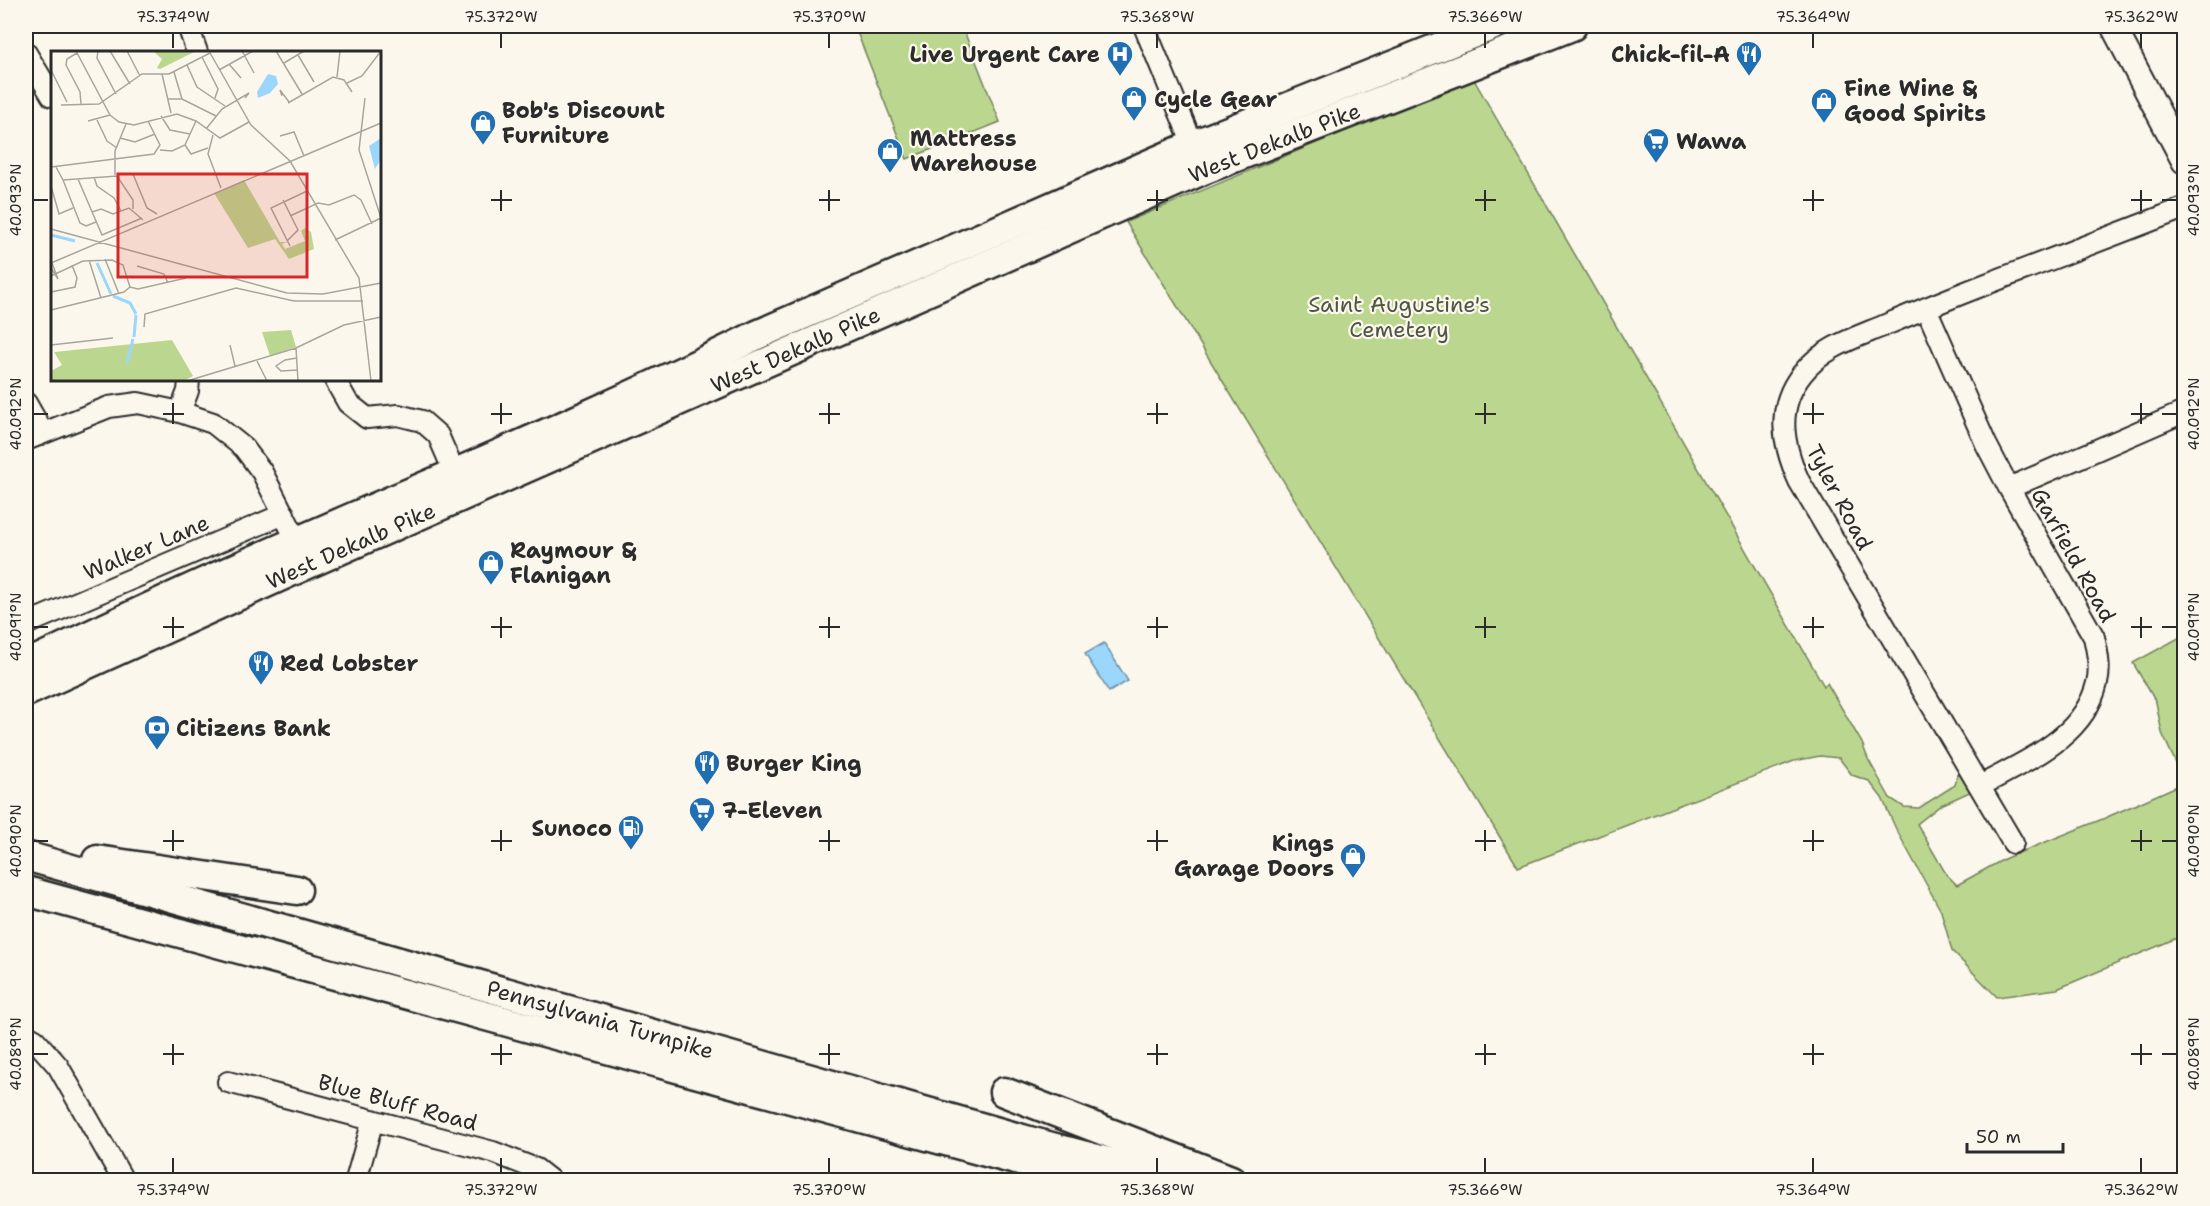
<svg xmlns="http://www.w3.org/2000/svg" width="2210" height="1206" font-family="'Shantell Sans',sans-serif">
<rect width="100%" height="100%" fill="#fbf7ec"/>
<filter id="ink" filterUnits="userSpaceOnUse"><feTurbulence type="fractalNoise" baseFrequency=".0167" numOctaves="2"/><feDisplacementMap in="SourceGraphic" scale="12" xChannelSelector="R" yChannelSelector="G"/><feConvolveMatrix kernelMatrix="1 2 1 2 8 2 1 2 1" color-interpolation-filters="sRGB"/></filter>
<g filter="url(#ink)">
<path fill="#bbd78f" stroke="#73815d" stroke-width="1.5" d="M860,26h102l38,96 -93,37 -52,-132z
M1473,78l351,608 3,-3 35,60 6,16 22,39 14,9 15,1 36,-23 4,-16 13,22 -31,14 -24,19 29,50 11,11 49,-27 99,-40 79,-35v152l-127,54 -60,8 -45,-46 -11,-40 -45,-82 -14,-31 -13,-17 -17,-6 -13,-17 -19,-2 -26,5 -276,106 -392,-645z
M2184,635v146l-22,-48 -6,-31 -23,-39z"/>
<path fill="#9bd6fc" stroke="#6e92a8" stroke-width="1.5" d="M1104,643l24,38 -19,11 -24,-38z"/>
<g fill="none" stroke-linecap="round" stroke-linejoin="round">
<g stroke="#2b2b2b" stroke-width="24">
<path id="minor" d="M188,26l9,26
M1144,26l54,131
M26,53l26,43
M1926,308l60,136 23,44 85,149c3,14 7,31 3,46 -13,55 -72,78 -117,103
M335,380l13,23 19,15 31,-3 24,6 16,14 17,39
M26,403l17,30
M180,412l8,-21 1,-11
M26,440l83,-33 29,-4 42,9 33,11 31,25 18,24 40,79
M2009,488l175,-76
M26,624l258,-110
M2013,843l-214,-362c-16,-36 -24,-73 3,-107 20,-26 52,-36 81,-48 31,-13 62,-26 93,-38 70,-27 139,-53 208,-80
M26,1035l9,5 23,26 65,114
M228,1082l265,70 43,17 14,11
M356,1180l17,-60"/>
</g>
<g stroke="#2b2b2b" stroke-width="28">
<path id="major" d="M2113,26l71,135"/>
</g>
<g stroke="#2b2b2b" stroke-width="33">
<g id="highway">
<path d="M26,665c90,-42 180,-85 272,-124 154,-67 309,-131 459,-206l436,-190 299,-119"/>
<path id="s1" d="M26,692l282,-128 895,-394 369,-144"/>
<path id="s2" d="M26,856l1007,286 143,38"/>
<path d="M97,860l200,30"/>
<path d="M26,891l1063,289"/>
<path d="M1004,1092l227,88"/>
</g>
</g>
<use href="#minor" stroke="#fbf7ec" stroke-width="20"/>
<use href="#major" stroke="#fbf7ec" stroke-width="24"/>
<use href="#highway" stroke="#fbf7ec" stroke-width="28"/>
</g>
</g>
<path fill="none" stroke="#2b2b2b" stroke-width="2" d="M173,33v15M501,33v15M829,33v15M1157,33v15M1485,33v15M1813,33v15M2141,33v15M501,190v21M829,190v21M1157,190v21M1485,190v21M1813,190v21M2141,190v21M33,200h15M491,200h21M819,200h21M1147,200h21M1475,200h21M1803,200h21M2131,200h21M2162,200h15M173,403v21M501,403v21M829,403v21M1157,403v21M1485,403v21M1813,403v21M2141,403v21M33,414h15M163,414h21M491,414h21M819,414h21M1147,414h21M1475,414h21M1803,414h21M2131,414h21M2162,414h15M173,617v21M501,617v21M829,617v21M1157,617v21M1485,617v21M1813,617v21M2141,617v21M33,627h15M163,627h21M491,627h21M819,627h21M1147,627h21M1475,627h21M1803,627h21M2131,627h21M2162,627h15M173,830v21M501,830v21M829,830v21M1157,830v21M1485,830v21M1813,830v21M2141,830v21M33,841h15M163,841h21M491,841h21M819,841h21M1147,841h21M1475,841h21M1803,841h21M2131,841h21M2162,841h15M173,1044v21M501,1044v21M829,1044v21M1157,1044v21M1485,1044v21M1813,1044v21M2141,1044v21M33,1054h15M163,1054h21M491,1054h21M819,1054h21M1147,1054h21M1475,1054h21M1803,1054h21M2131,1054h21M2162,1054h15M173,1158v15M501,1158v15M829,1158v15M1157,1158v15M1485,1158v15M1813,1158v15M2141,1158v15"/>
<defs>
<g id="hospital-pin" transform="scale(1.35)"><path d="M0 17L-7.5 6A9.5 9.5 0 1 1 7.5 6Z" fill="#1f6fb2" stroke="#fbf7ec"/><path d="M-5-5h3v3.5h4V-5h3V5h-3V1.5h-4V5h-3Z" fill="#fff"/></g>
<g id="restaurant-pin" transform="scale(1.35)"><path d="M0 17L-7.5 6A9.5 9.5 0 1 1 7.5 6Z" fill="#1f6fb2" stroke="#fbf7ec"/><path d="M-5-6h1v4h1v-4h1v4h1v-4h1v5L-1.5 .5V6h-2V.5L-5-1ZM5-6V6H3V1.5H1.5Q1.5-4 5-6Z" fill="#fff"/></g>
<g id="shop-pin" transform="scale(1.35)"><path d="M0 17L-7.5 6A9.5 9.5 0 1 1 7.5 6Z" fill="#1f6fb2" stroke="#fbf7ec"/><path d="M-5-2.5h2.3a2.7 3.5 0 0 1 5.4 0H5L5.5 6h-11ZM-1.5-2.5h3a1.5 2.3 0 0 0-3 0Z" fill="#fff"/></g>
<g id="supermarket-pin" transform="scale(1.35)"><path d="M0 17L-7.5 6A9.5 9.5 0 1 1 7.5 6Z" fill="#1f6fb2" stroke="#fbf7ec"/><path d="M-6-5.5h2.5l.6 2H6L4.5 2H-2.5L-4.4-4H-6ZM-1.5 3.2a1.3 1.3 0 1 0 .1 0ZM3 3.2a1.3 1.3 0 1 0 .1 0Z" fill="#fff"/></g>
<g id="bank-pin" transform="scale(1.35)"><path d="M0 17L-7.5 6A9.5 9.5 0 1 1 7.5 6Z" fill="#1f6fb2" stroke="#fbf7ec"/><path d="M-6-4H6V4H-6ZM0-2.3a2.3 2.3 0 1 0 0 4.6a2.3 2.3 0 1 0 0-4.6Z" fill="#fff"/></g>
<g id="fuel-pin" transform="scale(1.35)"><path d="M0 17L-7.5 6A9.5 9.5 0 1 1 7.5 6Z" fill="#1f6fb2" stroke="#fbf7ec"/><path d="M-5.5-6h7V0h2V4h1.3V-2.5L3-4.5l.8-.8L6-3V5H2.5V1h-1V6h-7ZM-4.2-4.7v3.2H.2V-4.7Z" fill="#fff"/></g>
</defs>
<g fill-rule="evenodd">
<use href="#hospital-pin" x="1120" y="54"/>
<use href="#restaurant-pin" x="1749" y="54"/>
<use href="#shop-pin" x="1134" y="99"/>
<use href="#shop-pin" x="1824" y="101"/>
<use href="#shop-pin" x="483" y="123"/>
<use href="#supermarket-pin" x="1656" y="141"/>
<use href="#shop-pin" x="890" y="151"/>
<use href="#shop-pin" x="491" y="563"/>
<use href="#restaurant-pin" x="261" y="663"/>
<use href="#bank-pin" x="157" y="728"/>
<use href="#restaurant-pin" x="707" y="763"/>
<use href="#supermarket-pin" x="702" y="810"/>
<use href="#fuel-pin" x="631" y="828"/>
<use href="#shop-pin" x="1353" y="856"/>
</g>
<g text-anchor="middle" stroke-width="4.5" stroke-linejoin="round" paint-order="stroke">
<g font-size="22" font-weight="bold" fill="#2b2b2b" stroke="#fbf7ec" text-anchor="start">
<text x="1100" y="62" text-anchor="end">Live Urgent Care</text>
<text x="1730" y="62" text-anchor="end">Chick-fil-A</text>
<text x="1844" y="96">Fine Wine &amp;<tspan x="1844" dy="25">Good Spirits</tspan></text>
<text x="1154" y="107">Cycle Gear</text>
<text x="502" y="118">Bob's Discount<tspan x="502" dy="25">Furniture</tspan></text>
<text x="910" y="146">Mattress<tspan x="910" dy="25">Warehouse</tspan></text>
<text x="1676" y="149">Wawa</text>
<text x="510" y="558">Raymour &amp;<tspan x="510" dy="25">Flanigan</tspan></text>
<text x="280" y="671">Red Lobster</text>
<text x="176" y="736">Citizens Bank</text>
<text x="726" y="771">Burger King</text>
<text x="722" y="818">7-Eleven</text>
<text x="612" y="836" text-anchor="end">Sunoco</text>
<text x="1334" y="851" text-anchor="end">Kings<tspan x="1334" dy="25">Garage Doors</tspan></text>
</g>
<g font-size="22" fill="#2b2b2b" stroke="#fbf7ec">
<text dy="8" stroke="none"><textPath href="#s1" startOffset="1364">West Dekalb Pike</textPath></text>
<text dy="8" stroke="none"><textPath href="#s1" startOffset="842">West Dekalb Pike</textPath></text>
<text transform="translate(1840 497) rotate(62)" y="8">Tyler Road</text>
<text dy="8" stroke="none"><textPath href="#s1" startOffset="356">West Dekalb Pike</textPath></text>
<text transform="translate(146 547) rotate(-23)" y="8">Walker Lane</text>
<text transform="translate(2074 555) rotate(61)" y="8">Garfield Road</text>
<text dy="8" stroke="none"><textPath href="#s2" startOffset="597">Pennsylvania Turnpike</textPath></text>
<text transform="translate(398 1102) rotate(15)" y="8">Blue Bluff Road</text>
</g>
<g font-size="22" fill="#4f5644" stroke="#fbf7ec">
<text x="1399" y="312">Saint Augustine's<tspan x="1399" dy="25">Cemetery</tspan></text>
</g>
</g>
<g transform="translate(51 51)">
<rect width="330" height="330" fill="#fbf7ec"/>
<path d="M102,0h43l-36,18 -3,-1 5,-9zM193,129l36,62h7l-5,2 3,5 20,-8 -4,-10 4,-3 6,4 3,17 -25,10 -14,-20 -27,9 -34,-55zM240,279l5,17 -26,9 -8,-24zM121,289l21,36 -9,5h-133v-10l11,-6 -8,-13z" fill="#bbd78f"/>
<path d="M217,23l8,2 2,8 -8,9 -12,5 -1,-6zM330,87v21l-6,10 -6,-23z" fill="#9bd6fc"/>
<path fill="none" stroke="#9bd6fc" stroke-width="3" d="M0,184l24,6M46,212l14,31M62,245l17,7 6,11M83,286l2,-22M76,312l6,-24"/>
<path fill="none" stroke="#a8a59f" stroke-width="1.5" d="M25,0l34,64 9,7 15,3 43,-11 19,7 24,17 29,-16M47,0l-1,7 19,36M59,0l20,33M76,0l13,25M158,0l42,74 39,36 69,117 12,103M191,0l12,22M225,0l26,43M26,2l-10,6 -1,6 14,27 1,12M247,4l16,27M151,6l16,32 -3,9M233,12l20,-12M178,13l12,14M136,14l10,22 28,19M0,19l16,32M168,19l34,-19M123,21l8,27M111,23l9,39M286,26l3,-26M296,32l15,-7 19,-25M231,45l-2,-6 9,12M314,47l-6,52 22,68M117,48h14l34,17M237,52l45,-26 11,3 8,12M10,54l38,-1 43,-30h27l41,-21M110,65l9,14 20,4M46,69l10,21 10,7M37,70l22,-6M155,78l16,-20 27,-16 -4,5M162,84l-5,19 13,34M229,85l14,-4 10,24M69,87l15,4 20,-8M134,94l6,9 17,-6M109,99l12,1 13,-6 11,-24M0,116l103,-13 6,-9 -12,-24M5,116l7,13 54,-4 16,24v9M82,123l14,34 10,6M64,124v-24l11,-27M43,126l3,9 17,12 7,13M27,128l24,56 40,-17M12,129l17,43 6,3 10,-4M0,135l8,28 14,-6M232,149l15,30 -11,11M41,161l9,-3 12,5 16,-6 14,12M239,165l28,-13 11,2 25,-10 7,5 11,24M0,178l236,64 36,1 58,-11M284,189l46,-22M239,195l-19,-38 36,-17M54,208l14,35M38,209l12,38M0,212l330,-140M86,215l27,8 4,9M0,217l7,11 -6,-16M0,225l32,-15 29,-1 11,5 7,22M0,241l24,-5 2,-9 -5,-13M0,259l73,-18 6,-5 8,2 48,-11M93,276l1,-13 91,-26 58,13h69M0,294l62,-7M179,294l5,21M245,297l2,33M246,307l-12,2 -9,6 5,5 17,-1M206,310l10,20M136,330l109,-33 48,-23 37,-8"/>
<path fill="#d62828" fill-opacity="0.15" stroke="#d62828" stroke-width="3" d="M67,123h189v103h-189z"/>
<rect width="330" height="330" fill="none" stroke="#2b2b2b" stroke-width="3"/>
</g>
<rect width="2210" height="1206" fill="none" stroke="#fbf7ec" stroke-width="66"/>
<path d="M1967 1143v9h96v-9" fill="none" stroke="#2b2b2b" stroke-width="3"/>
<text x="1976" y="1143" font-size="18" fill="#2b2b2b" stroke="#fbf7ec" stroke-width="4.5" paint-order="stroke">50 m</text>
<rect x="33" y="33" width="2144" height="1140" fill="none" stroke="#2b2b2b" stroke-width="2"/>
<g font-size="15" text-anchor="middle" fill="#2b2b2b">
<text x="173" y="22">75.374°W</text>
<text x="501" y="22">75.372°W</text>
<text x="829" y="22">75.370°W</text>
<text x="1157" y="22">75.368°W</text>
<text x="1485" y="22">75.366°W</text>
<text x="1813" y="22">75.364°W</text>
<text x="2141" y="22">75.362°W</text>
<text transform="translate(16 200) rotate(-90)" y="5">40.093°N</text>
<text transform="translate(2194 200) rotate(-90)" y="5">40.093°N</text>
<text transform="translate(16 414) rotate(-90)" y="5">40.092°N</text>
<text transform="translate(2194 414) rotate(-90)" y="5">40.092°N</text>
<text transform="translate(16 627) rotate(-90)" y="5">40.091°N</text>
<text transform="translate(2194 627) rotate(-90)" y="5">40.091°N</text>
<text transform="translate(16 841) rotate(-90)" y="5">40.090°N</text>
<text transform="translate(2194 841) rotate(-90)" y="5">40.090°N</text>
<text transform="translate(16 1054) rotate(-90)" y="5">40.089°N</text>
<text transform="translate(2194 1054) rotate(-90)" y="5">40.089°N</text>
<text x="173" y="1195">75.374°W</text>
<text x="501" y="1195">75.372°W</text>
<text x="829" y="1195">75.370°W</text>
<text x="1157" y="1195">75.368°W</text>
<text x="1485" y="1195">75.366°W</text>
<text x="1813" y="1195">75.364°W</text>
<text x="2141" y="1195">75.362°W</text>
</g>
</svg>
